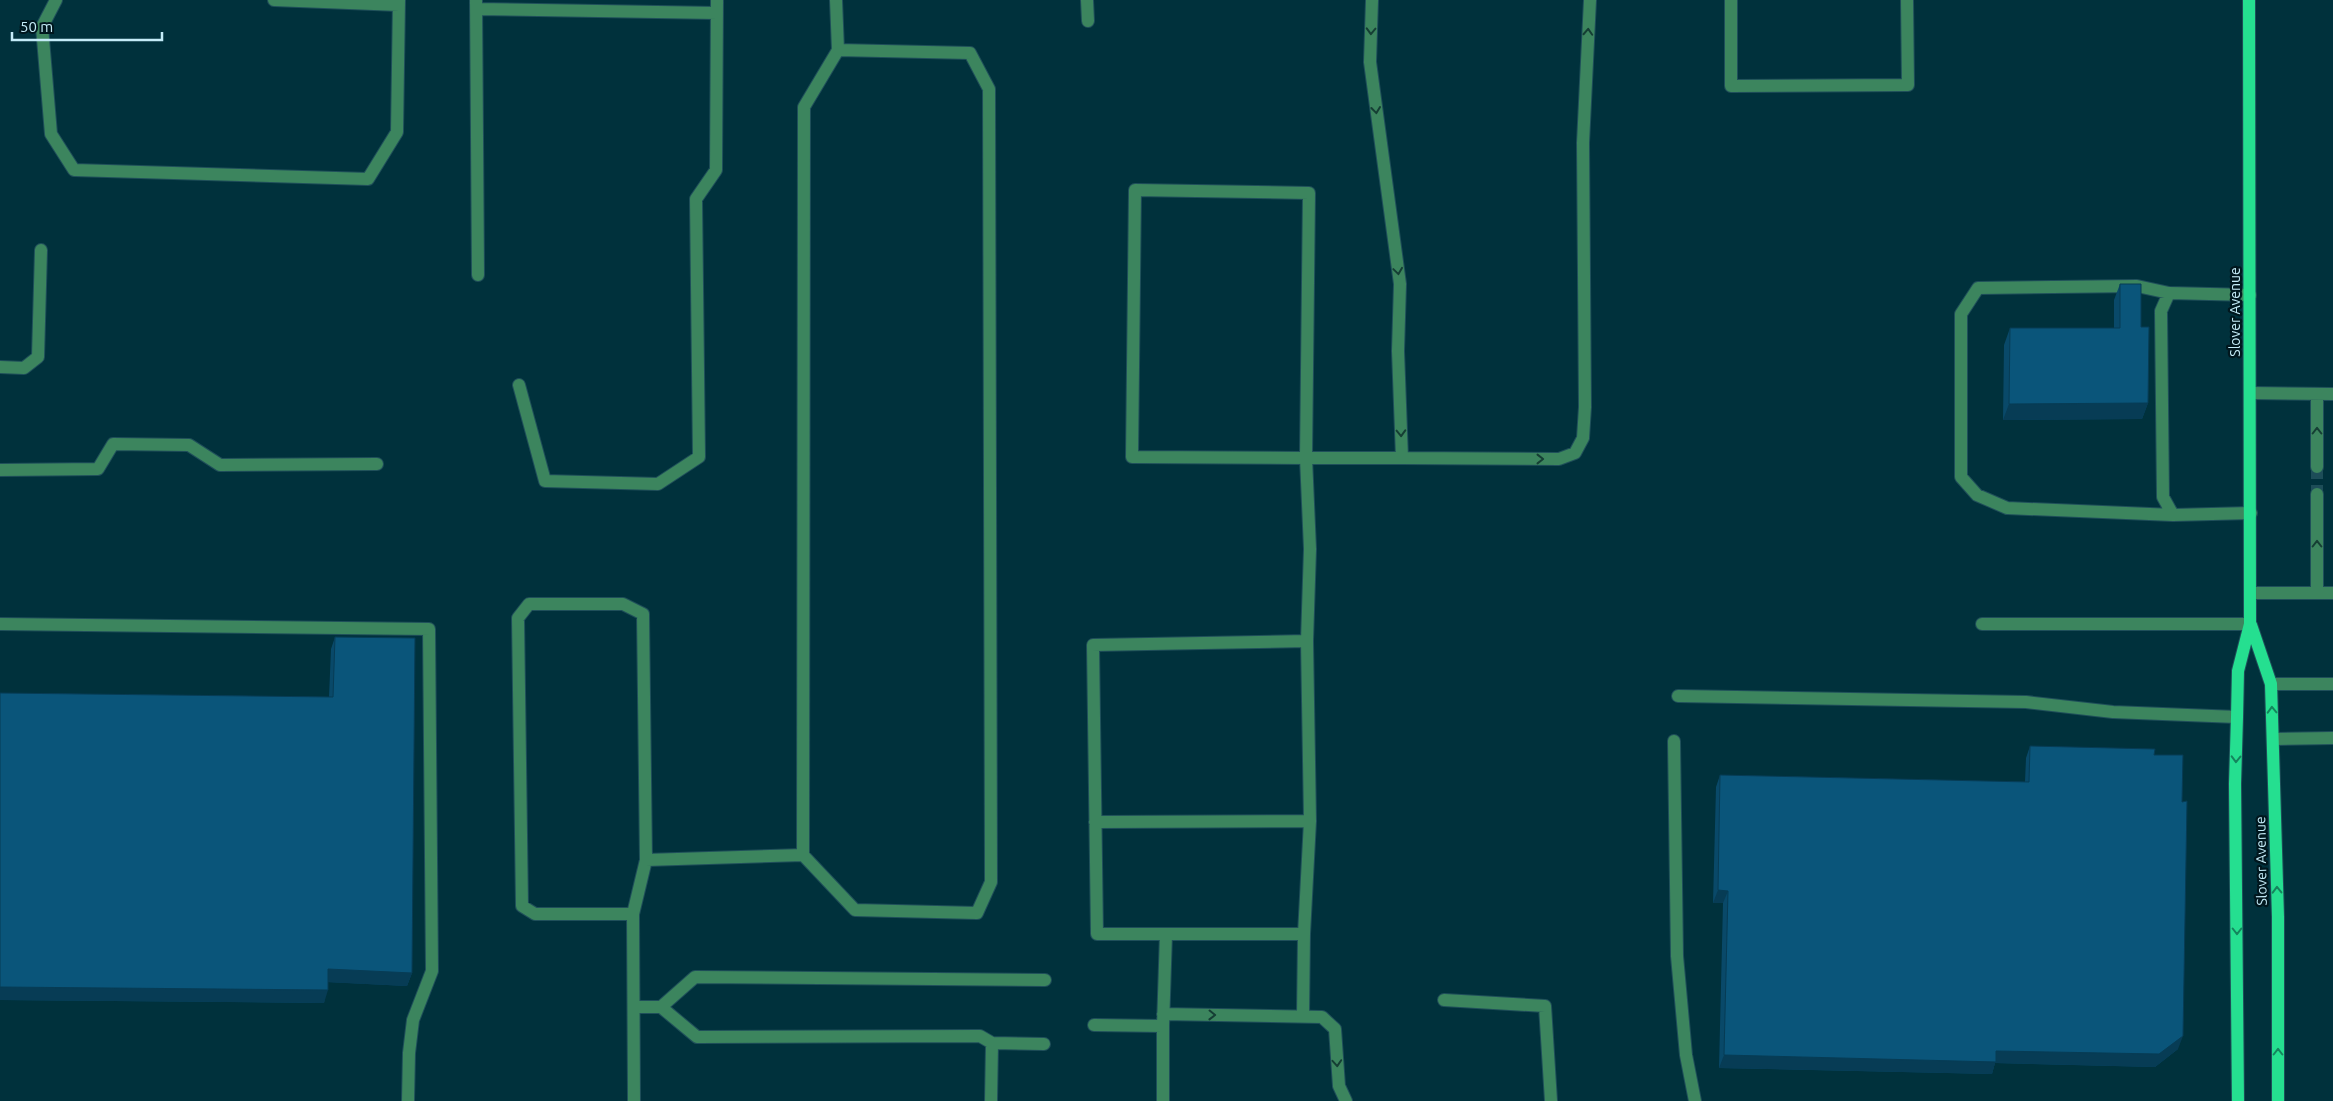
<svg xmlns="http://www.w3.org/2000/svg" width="2333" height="1101" font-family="Ubuntu,sans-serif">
<rect width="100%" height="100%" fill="#00313c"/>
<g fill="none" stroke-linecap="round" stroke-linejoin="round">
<path stroke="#1d4d58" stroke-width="12" stroke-dasharray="12 6" stroke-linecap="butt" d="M2317,467v27"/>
<g stroke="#1f4f5a" stroke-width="14">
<path id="minor" d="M56,0l-14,27 9,107 23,36 294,9 29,-47 2,-132
M274,0l125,5
M476,0l2,275
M836,0l2,50 -34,57 -1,748 52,55 122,3 14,-31 -2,-793 -19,-36 -132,-3
M1087,0l1,21
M1372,0l-2,62 30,222 -2,67 4,107 157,1 16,-6 8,-15 2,-31 -2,-264 7,-143
M1731,0v86l177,-1 -1,-85
M476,9l241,4
M2169,293l-32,-7 -159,2 -17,26v163l16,18 30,13 166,7
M2250,295l-81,-2 -8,18 2,186 10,18 78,-2
M0,367l24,1 14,-11 3,-107
M519,385l26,96 113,3 41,-27 -3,-258 20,-29 1,-170
M2250,393l83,1
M2317,394v73
M0,470l98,-1 15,-25 76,1 31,20 157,-1
M2317,494v99
M2250,593h83
M0,624l429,5 3,342 -19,49 -4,33 -1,48
M1982,624h268
M1307,641l3,-92 -4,-91 -174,-1 3,-267 174,3 -3,265h96
M2271,684h62
M1678,696l348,6 87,10 124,5
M2273,739l60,-1
M1674,741l3,215 9,99 9,46
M1095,822l215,-1
M646,860l-3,-246 -20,-10h-94l-11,14 4,288 13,8h98l13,-54 157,-5
M633,914l1,187
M1444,1000l101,6 6,95
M634,1007h27
M1163,1014l159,3 13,12 4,57 7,15
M1303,1016l1,-82
M1094,1025l69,1v75
M1163,1026l3,-92h138l6,-113 -3,-180 -214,4 4,289h69
M992,1043l52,1
M991,1101l1,-58 -12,-7 -283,1 -36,-30 34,-30 350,3"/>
</g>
<g stroke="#1f4f5a" stroke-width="14">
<path id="major" d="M2251,625l20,59 7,233v184
M2238,1101l-3,-317 2,-67 1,-46 12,-47 -1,-624"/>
</g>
<use href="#minor" stroke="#3c855e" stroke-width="12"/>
<use href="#major" stroke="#25df90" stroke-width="12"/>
</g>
<path fill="#094969" d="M2120,284l21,43 7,76 -6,16 -139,1 1,-75 6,-17h104v-28z
M335,637l77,336 -5,13 -79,-4 -4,21 -324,-3v-307l329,4 2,-48z
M2030,746l124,9 24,294 -23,18 -160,-4 -3,11 -273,-6 4,-165h-10l3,-116 4,-12 305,7 1,-24z"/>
<path fill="#073c55" d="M2148,403l-6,16 -139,1 6,-16z
M1718,890l10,1 -5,12h-10z
M328,969l84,4 -5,13 -83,-4z
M0,987l328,3 -4,13 -324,-3z
M2183,1036l-5,13 -23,18 -160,-4 -3,11 -273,-6 5,-13 272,-4z"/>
<path fill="#0a557a" stroke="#073c55" d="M2120,284h21v43h8l-1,76 -139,1 1,-76h110z
M335,637l80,1 -3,335 -84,-4v21l-328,-3v-294l333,4z
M2030,746l125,3 -1,6h29l-1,47 5,-1 -4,235 -24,18 -163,-3v11l-272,-7 4,-164 -10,-1 2,-115 309,7z"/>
<defs><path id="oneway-chevron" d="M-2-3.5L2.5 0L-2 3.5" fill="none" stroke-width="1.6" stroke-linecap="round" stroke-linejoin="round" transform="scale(1.25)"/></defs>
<g stroke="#153e34">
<use href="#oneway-chevron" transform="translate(1371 31) rotate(92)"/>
<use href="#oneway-chevron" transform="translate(1588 32) rotate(-87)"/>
<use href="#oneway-chevron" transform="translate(1376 110) rotate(83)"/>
<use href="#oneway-chevron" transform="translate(1398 271) rotate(82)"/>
<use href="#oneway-chevron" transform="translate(2317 431) rotate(-90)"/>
<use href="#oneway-chevron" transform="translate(1401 433) rotate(88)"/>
<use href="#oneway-chevron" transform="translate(1540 459)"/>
<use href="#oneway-chevron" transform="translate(2317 544) rotate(-90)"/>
<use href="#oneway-chevron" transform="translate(1212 1015) rotate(1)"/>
<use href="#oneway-chevron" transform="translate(1337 1063) rotate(86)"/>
</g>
<g stroke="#14855d">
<use href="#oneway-chevron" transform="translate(2272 710) rotate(-92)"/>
<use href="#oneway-chevron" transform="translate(2236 759) rotate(91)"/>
<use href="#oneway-chevron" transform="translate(2277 890) rotate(-91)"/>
<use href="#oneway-chevron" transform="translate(2237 931) rotate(90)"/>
<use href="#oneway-chevron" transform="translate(2278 1052) rotate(-90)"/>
</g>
<g text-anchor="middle" stroke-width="4.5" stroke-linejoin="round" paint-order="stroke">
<g font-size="14" fill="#c4ecf8" stroke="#00171e">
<text transform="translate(2235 312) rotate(-90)" y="5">Slover Avenue</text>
<text transform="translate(2261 861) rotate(-91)" y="5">Slover Avenue</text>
</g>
</g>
<path d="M12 32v8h150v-8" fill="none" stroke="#c4ecf8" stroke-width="2.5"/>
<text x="20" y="32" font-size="15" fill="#c4ecf8" stroke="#00171e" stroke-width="4" paint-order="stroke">50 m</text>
</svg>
